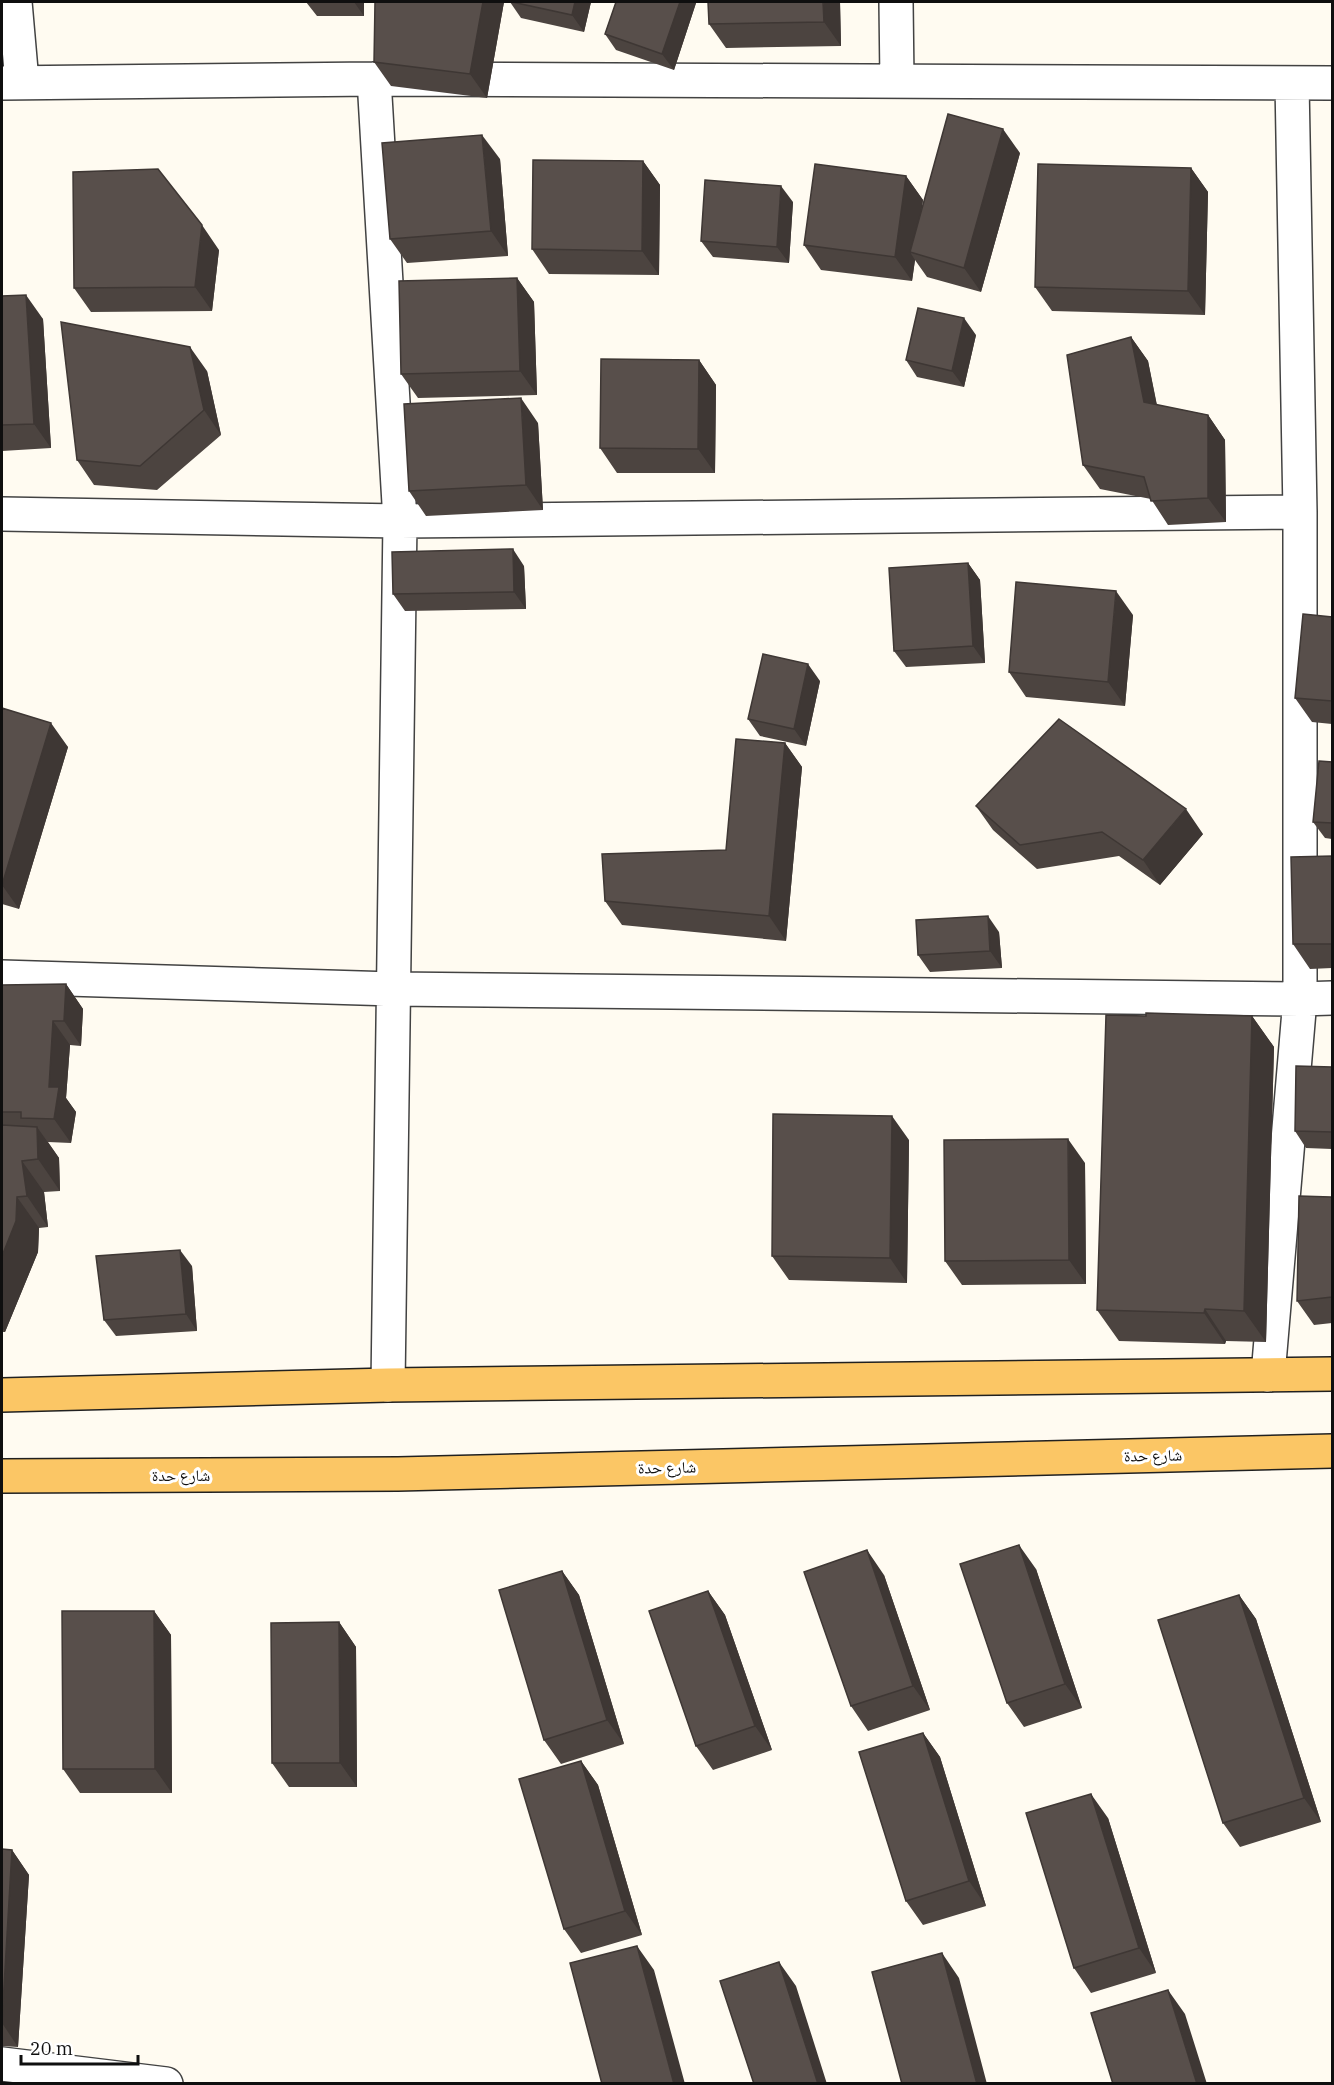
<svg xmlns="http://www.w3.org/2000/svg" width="1334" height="2085" font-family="'IBM Plex Serif','Noto Naskh Arabic',serif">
<rect width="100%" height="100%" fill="#fffbf1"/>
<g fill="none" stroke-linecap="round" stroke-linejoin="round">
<g stroke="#424242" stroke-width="36">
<path id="street" d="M15,2l7,80
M896,2l1,79
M374,79l26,442 -12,864
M2,83l372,-4 958,4
M2,514l398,7 900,-9
M2,977l391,12 907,10 32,-1
M1268,1375l32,-376v-487l-8,-429
M2,2064l164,20"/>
</g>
<g stroke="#202020" stroke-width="36">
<path id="primary" d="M2,1395l386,-10 944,-11
M2,1476l396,-2 934,-23"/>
</g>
<use href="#street" stroke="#fff" stroke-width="33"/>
<use href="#primary" stroke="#fbc665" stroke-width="33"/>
</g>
<path fill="#4c4440" d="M306,2h58v14h-47z
M375,2h129l-17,96 -96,-12 -17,-24z
M510,2h81l-7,30 -63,-14z
M616,2h79l1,1 -22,67 -58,-20 -11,-16z
M840,2l1,44 -115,2 -17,-24z
M1128,2h36v1z
M1020,153l-39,139 -54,-15 -12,-17 -3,21 -91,-11 -17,-25 102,-69 17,24 -2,11z
M500,159l8,97 -101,7 -17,-24z
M643,161l17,24 -1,90 -110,-1 -17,-25z
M1191,168l17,24 -3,123 -153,-4 -17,-24z
M793,202l-4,61 -76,-6 -12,-16z
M219,250l-7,61 -121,1 -17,-24z
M517,278l17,24 3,93 -119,3 -17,-24z
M2,296l41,23 8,129 -49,3z
M976,335l-12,52 -47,-10 -11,-17z
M1131,337l17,24 9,44 51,10 17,25 1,82 -58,3 -17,-26 -51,-10 -17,-24z
M699,360l17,25 -1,88h-98l-17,-25z
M207,371l14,64 -64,55 -63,-5 -17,-25z
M538,423l5,87 -117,6 -17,-25z
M968,563l12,17 5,83 -79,4 -12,-16z
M524,566l2,43 -121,2 -12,-17z
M1133,615l-8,91 -99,-9 -17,-25z
M1332,617v107l-20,-2 -17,-24z
M820,681l-14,65 -46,-10 -12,-17z
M2,708l66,39 -49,162 -17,-5z
M785,743l17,24 -16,174 -164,-16 -17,-24 121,-51z
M1332,762v77l-7,-1 -12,-16z
M976,806l227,28 -43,51 -41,-29 -82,13 -44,-39z
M1332,856v112l-22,1 -17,-25z
M999,932l3,36 -72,4 -12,-17z
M66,984l17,25 -2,37 -11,-1 -4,53 10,14 -5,31 -23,-1 11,16 1,33 -16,1 4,35 -9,1 -1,24 -33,80h-3v-347z
M1146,1016h106l22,31 -8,295 -40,-1 -1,3 -106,-3 -22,-31z
M1332,1067v82l-26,-1 -11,-17z
M909,1140l-2,143 -118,-3 -17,-24z
M1085,1163l1,121 -124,1 -17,-24z
M1332,1199v124l-18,2 -17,-24z
M192,1266l5,65 -81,5 -12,-16z
M1036,1569l46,139 -58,19 -17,-24z
M562,1571l17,24 45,149 -63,20 -17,-24z
M884,1575l46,135 -62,21 -17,-25z
M708,1591l17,24 47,135 -59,20 -17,-24z
M1239,1595l17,24 65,203 -81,25 -17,-24z
M154,1611l17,24 1,158h-92l-17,-24z
M339,1622l17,25 1,140h-68l-17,-24z
M923,1733l17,24 46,149 -63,19 -17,-24z
M581,1761l17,24 44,150 -61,18 -17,-24z
M1108,1818l48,155 -65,20 -17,-25z
M2,1849l10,1 17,25 -11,172 -16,-1z"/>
<path fill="#3e3734" d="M354,2h10v14z
M483,2h21l-17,96 -17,-24z
M575,2h16l-7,30 -12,-17z
M680,2h15l1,1 -22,67 -12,-16z
M823,2h17l1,44 -17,-24z
M1003,129l17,24 -39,139 -17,-24z
M482,135l18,24 8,97 -17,-25z
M643,161l17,24 -1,90 -17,-24z
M1191,168l17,24 -3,123 -17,-24z
M906,176l17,24 -7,54 -6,-2 5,8 -3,21 -17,-24z
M781,186l12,16 -4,61 -12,-16z
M202,225l17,25 -7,61 -17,-24z
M517,278l17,24 3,93 -17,-24z
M26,295l17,24 8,129 -17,-24z
M964,318l12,17 -12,52 -12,-16z
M1131,337l17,24 13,66 -17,-25z
M190,347l17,24 14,64 -17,-25z
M699,360l17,25 -1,88 -17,-24z
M521,398l17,25 5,87 -17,-25z
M1208,415l17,25 1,82 -18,-24z
M513,549l11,17 2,43 -12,-17z
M968,563l12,17 5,83 -12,-17z
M1116,591l17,24 -8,91 -17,-24z
M808,664l12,17 -14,65 -12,-17z
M51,723l17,24 -49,162 -17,-24z
M785,743l17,24 -16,174 -17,-25z
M1186,809l17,25 -43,51 -17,-25z
M988,916l11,16 3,36 -12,-17z
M66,984l17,25 -2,37 -17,-25z
M1252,1016l22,31 -8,295 -22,-31z
M53,1021l17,24 -4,53 10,14 -5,31 -17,-24 -5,-32z
M892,1116l17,24 -2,143 -17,-25z
M37,1127l22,31 1,33 -22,-32z
M1068,1139l17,24 1,121 -17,-24z
M22,1161l22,31 4,35 -21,-31z
M17,1197l22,31 -1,24 -33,80 -3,-4v-72z
M180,1250l12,16 5,65 -11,-17z
M1205,1309l21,32 -1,3 -21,-31z
M1019,1545l17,24 46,139 -17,-24z
M867,1550l17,25 46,135 -17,-24z
M562,1571l17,24 45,149 -17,-24z
M708,1591l17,24 47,135 -17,-24z
M1239,1595l17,24 65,203 -17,-24z
M154,1611l17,24 1,158 -17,-24z
M339,1622l17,25 1,140 -17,-24z
M923,1733l17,24 46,149 -17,-25z
M581,1761l17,24 44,150 -17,-24z
M1091,1794l17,24 48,155 -17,-25z
M12,1850l17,25 -11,172 -16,-24z
M637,1946l17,24 31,114h-11z
M942,1953l17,25 28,106h-10z
M779,1962l17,24 31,98h-9z
M1168,1990l17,24 22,70h-10z"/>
<path fill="#584f4b" stroke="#3e3734" stroke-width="1.5" d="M375,2h108l-13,72 -96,-12z
M512,2h63l-3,13z
M616,2h64l-18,52 -57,-20z
M708,2h115l1,20 -115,2z
M948,114l55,15 -39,139 -54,-16z
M482,135l9,96 -101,8 -8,-96z
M533,160l110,1 -1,90 -110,-2z
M815,164l91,12 -11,81 -91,-12z
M1038,164l153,4 -3,123 -153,-4z
M158,169l44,56 -7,62 -121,1 -1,-116z
M705,180l76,6 -4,61 -76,-6z
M517,278l3,93 -119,3 -2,-93z
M26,295l8,129 -32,1v-129z
M918,308l46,10 -12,53 -46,-11z
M61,322l129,25 14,63 -64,56 -63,-6z
M1131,337l13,65 64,13v83l-57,3 -7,-24 -61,-12 -16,-110z
M601,359l98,1 -1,89 -98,-1z
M521,398l5,87 -117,6 -5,-87z
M513,549l1,43 -121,2 -1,-42z
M968,563l5,83 -79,5 -5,-83z
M1016,582l100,9 -8,91 -99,-10z
M1303,614l29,3v84l-37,-3z
M763,654l45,10 -14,65 -46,-10z
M2,708l49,15 -49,162z
M1059,719l127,90 -43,51 -41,-28 -82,13 -44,-39z
M736,739l49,4 -16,173 -164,-15 -3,-47 124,-4z
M1319,761l13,1v61l-19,-1z
M1332,856v88h-39l-2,-87z
M988,916l2,35 -72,4 -2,-35z
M66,984l-2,37h-11l-4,66h10l-5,32 -33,-1v-6h-19v-127z
M1146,1013l106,3 -8,295 -39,-2 -1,4 -107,-3 9,-295 40,1z
M1296,1066l36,1v65l-37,-1z
M773,1114l119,2 -2,142 -118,-2z
M2,1125l35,2 1,32 -16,2 5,35 -10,1 -1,24 -14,35z
M1068,1139l1,121 -124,1 -1,-121z
M1299,1196l32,1 1,2v98l-35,4z
M180,1250l6,64 -82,6 -8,-64z
M1019,1545l46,139 -58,19 -47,-139z
M867,1550l46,136 -62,20 -47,-134z
M562,1571l45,149 -63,20 -45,-150z
M708,1591l47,135 -59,20 -47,-135z
M1239,1595l65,203 -81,25 -65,-203z
M62,1611h92l1,158h-92z
M339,1622l1,141h-68l-1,-140z
M923,1733l46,148 -63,20 -47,-149z
M581,1761l44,150 -61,18 -45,-150z
M1091,1794l48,154 -65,20 -48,-155z
M2,1849l10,1 -10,171z
M637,1946l37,138h-72l-32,-121z
M942,1953l35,131h-75l-30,-112z
M779,1962l39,122h-64l-34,-103z
M1168,1990l29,94h-84l-22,-71z"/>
<g text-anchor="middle" stroke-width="6" stroke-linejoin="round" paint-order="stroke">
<g font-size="16" fill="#0f0f0f" stroke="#fff">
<text transform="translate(1153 1455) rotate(-1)" y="6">شارع حدة</text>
<text transform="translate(667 1467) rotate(-1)" y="6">شارع حدة</text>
<text x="181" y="1481">شارع حدة</text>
</g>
</g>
<rect width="1334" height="2085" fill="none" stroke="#0f0f0f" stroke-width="6"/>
<path d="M21 2055v9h117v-9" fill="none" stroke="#0f0f0f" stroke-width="3"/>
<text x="30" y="2055" font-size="18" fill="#0f0f0f" stroke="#ffffff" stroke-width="4.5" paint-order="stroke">20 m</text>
</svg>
